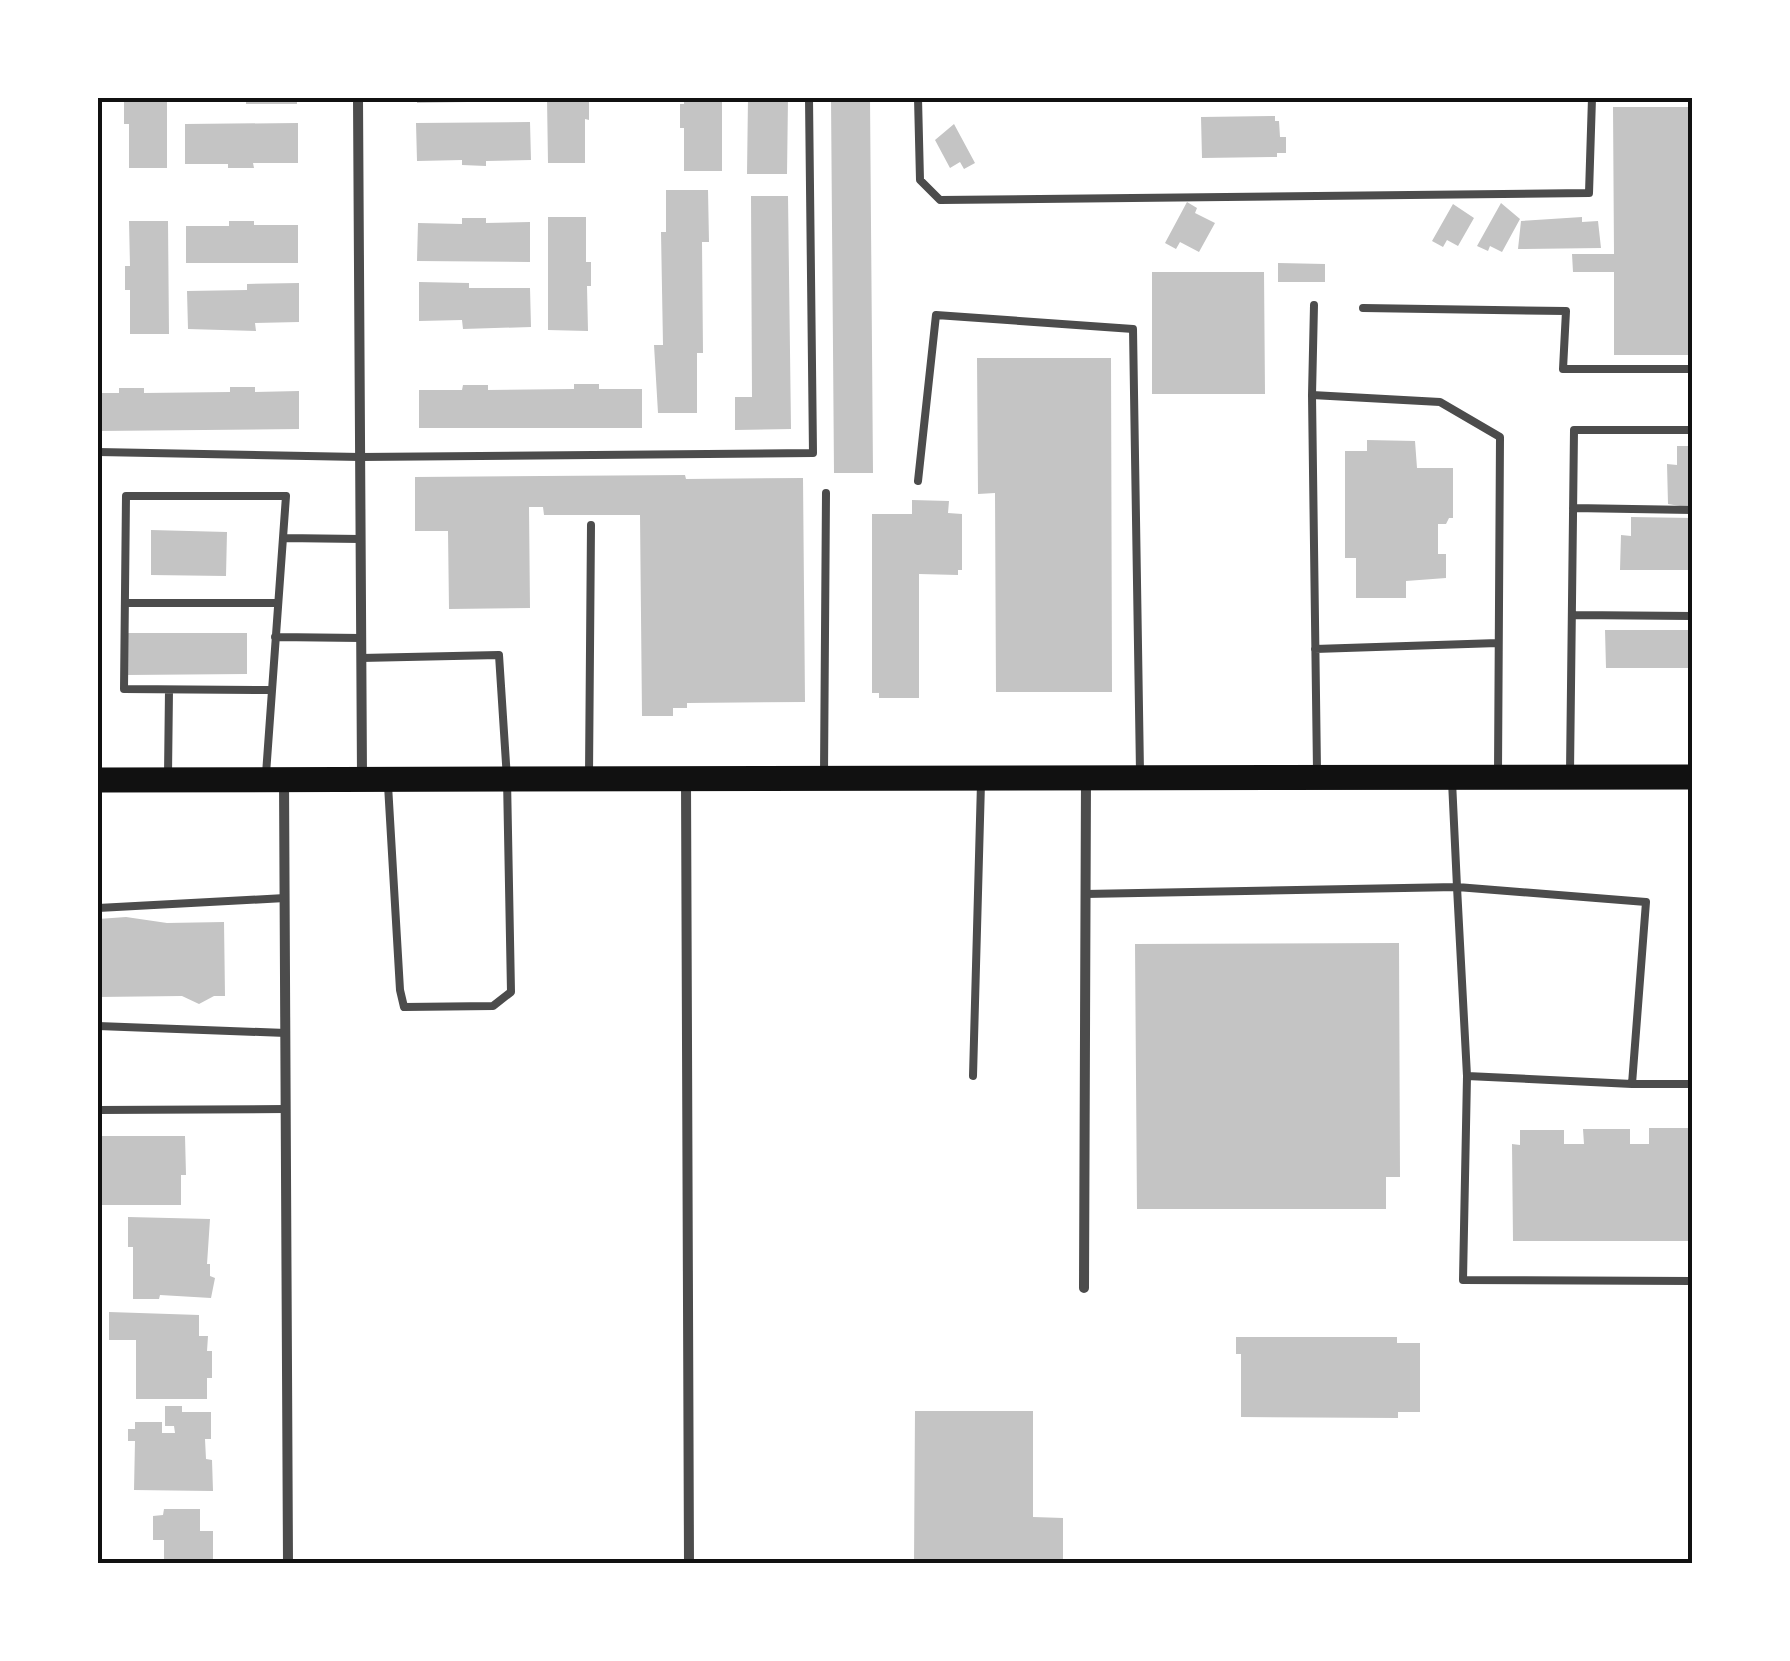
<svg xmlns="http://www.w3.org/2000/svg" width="1790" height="1661" font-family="Cabin,sans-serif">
<rect width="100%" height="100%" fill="#fff"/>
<path fill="#c4c4c4" d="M129,98h38v70h-38v-44h-5v-24z
M246,98h51v6h-51z
M417,98h51v4l-51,1z
M547,98h42v22l-4,-1v44h-37z
M684,98h38v73h-38v-43h-4v-24h4z
M748,98h40l-1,76h-40z
M831,98h39l3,375h-39z
M1613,107h79v248h-78v-83h-41l-1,-18h42z
M1275,116v5h4l1,16h6v16h-9v4l-75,1 -1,-41z
M530,122l1,38 -45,1v5l-24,-1v-5l-45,1 -1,-38z
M298,123v40h-45l1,5h-26v-4h-43v-40z
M954,124l21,39 -11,6 -4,-7 -10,6 -15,-28z
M666,190h42l1,52h-7l1,111h-6v60h-39l-4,-68h9l-2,-113h5z
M751,196h37l3,233 -56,1v-33h17z
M1187,202l10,6 -2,5 20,10 -16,29 -19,-10 -4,7 -11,-6z
M1501,203l19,16 -18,33 -12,-6 -2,5 -11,-5z
M1453,204l21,14 -16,28 -11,-6 -4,7 -11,-6z
M548,217h38v45h5v24h-4l1,45 -40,-1z
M1582,217v5l16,-1 3,27 -83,1 3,-28z
M462,218h24v5l44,-1v40l-113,-1 1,-38 44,1z
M129,221h39l1,113h-39v-44h-5v-24h5z
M229,221h25v4h44v38h-112v-37h43z
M1278,263l47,1v18h-47z
M1152,272h112l1,122h-113z
M419,282l50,1v5h61l1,39 -68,2 -1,-9 -43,1z
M299,283v39l-44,1 1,8 -68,-2 -1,-38 60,-1v-6z
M977,358h134l1,334h-116l-1,-199 -17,1z
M574,384h25v5h43v39h-223v-38h43l1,-5h25v5l86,-1z
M230,387h25v5l44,-1v38l-201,2v-38h21v-5h25v5l86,-1z
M1367,440l48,1 2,27h36v50h-4l-3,6h-8v30h8v24l-40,3v17h-50v-40h-11v-107h22z
M1677,446h15v62l-24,-4 -1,-40 10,1z
M685,475l1,4 117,-1 2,224 -118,1v5h-14v8h-31l-2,-201h-96l-1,-8h-14l1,101 -81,1 -1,-78h-33v-54z
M912,500l37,1 -1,12 14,1v56h-4v5l-39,-1v124h-40v-5h-7v-179h40z
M1631,517l61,1v52h-72l1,-35 10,1z
M151,530l76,2 -1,44 -75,-1z
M1605,630h87v38h-86z
M127,633h120v41l-120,1z
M126,917l41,6 57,-1 1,74h-11l-15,8 -17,-8 -84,1v-78z
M1399,943l1,234h-14v32h-249l-2,-265z
M1649,1128h43v113h-179l-1,-97 8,1v-15h44v14h20l-1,-15h47v15h19z
M98,1136h87l1,39h-5v30h-83z
M128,1217l82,2 -3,45h3v12l5,2 -4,20 -51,-3 -1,4h-26v-52h-5z
M109,1312l90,3v21h9l-1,15h5v27h-5v21h-71v-59h-27z
M1236,1337h161v6h23v69h-22v6l-157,-1v-63h-5z
M165,1406h17v6h29v27h-6l1,20 6,1 1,31 -79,-1 1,-49h-7v-12h7v-7h27v11h13l-1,-7h-9z
M915,1411h118v106l30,1v46h-149z
M164,1509h36v22h13v33h-49v-24h-11v-24l10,-1z"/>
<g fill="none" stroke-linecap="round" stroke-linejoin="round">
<path stroke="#4c4c4c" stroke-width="8" d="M918,98l2,82 20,20 649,-7 3,-95
M1314,305l-2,90 128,7 60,35 -2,336
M1363,308l203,3 -3,58h129
M1312,395l5,376
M98,452l262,5 453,-4 -4,-355
M918,481l18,-166 197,14 7,443
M1573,508l119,2
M283,538l77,1
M125,603h152
M1572,615l120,1
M275,637l86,1
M1315,649l183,-6
M361,658l138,-3 8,124 4,213 -18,14 -89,1 -4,-17 -12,-205
M1570,773l4,-343h118
M266,774l20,-278h-160l-2,193 146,1
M168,775l1,-85
M589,775l2,-250
M824,775l2,-282
M1452,781l5,106 189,15 -14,182 -165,-8
M1085,894l372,-7 10,189 -4,204 229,1
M98,908l187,-10
M98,1026l188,7
M973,1076l8,-293
M1632,1084h60
M98,1110l188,-1"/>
<path stroke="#4c4c4c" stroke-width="10" d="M358,98l4,678
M284,780l4,784
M686,781l3,783
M1084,1288l2,-510"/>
<path stroke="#111" stroke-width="25" d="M98,780c531,-1 1063,-3 1594,-3"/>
</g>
<rect width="1790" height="1661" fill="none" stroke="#ffffff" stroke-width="200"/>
<rect x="100" y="100" width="1590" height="1461" fill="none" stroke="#111" stroke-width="4"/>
</svg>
